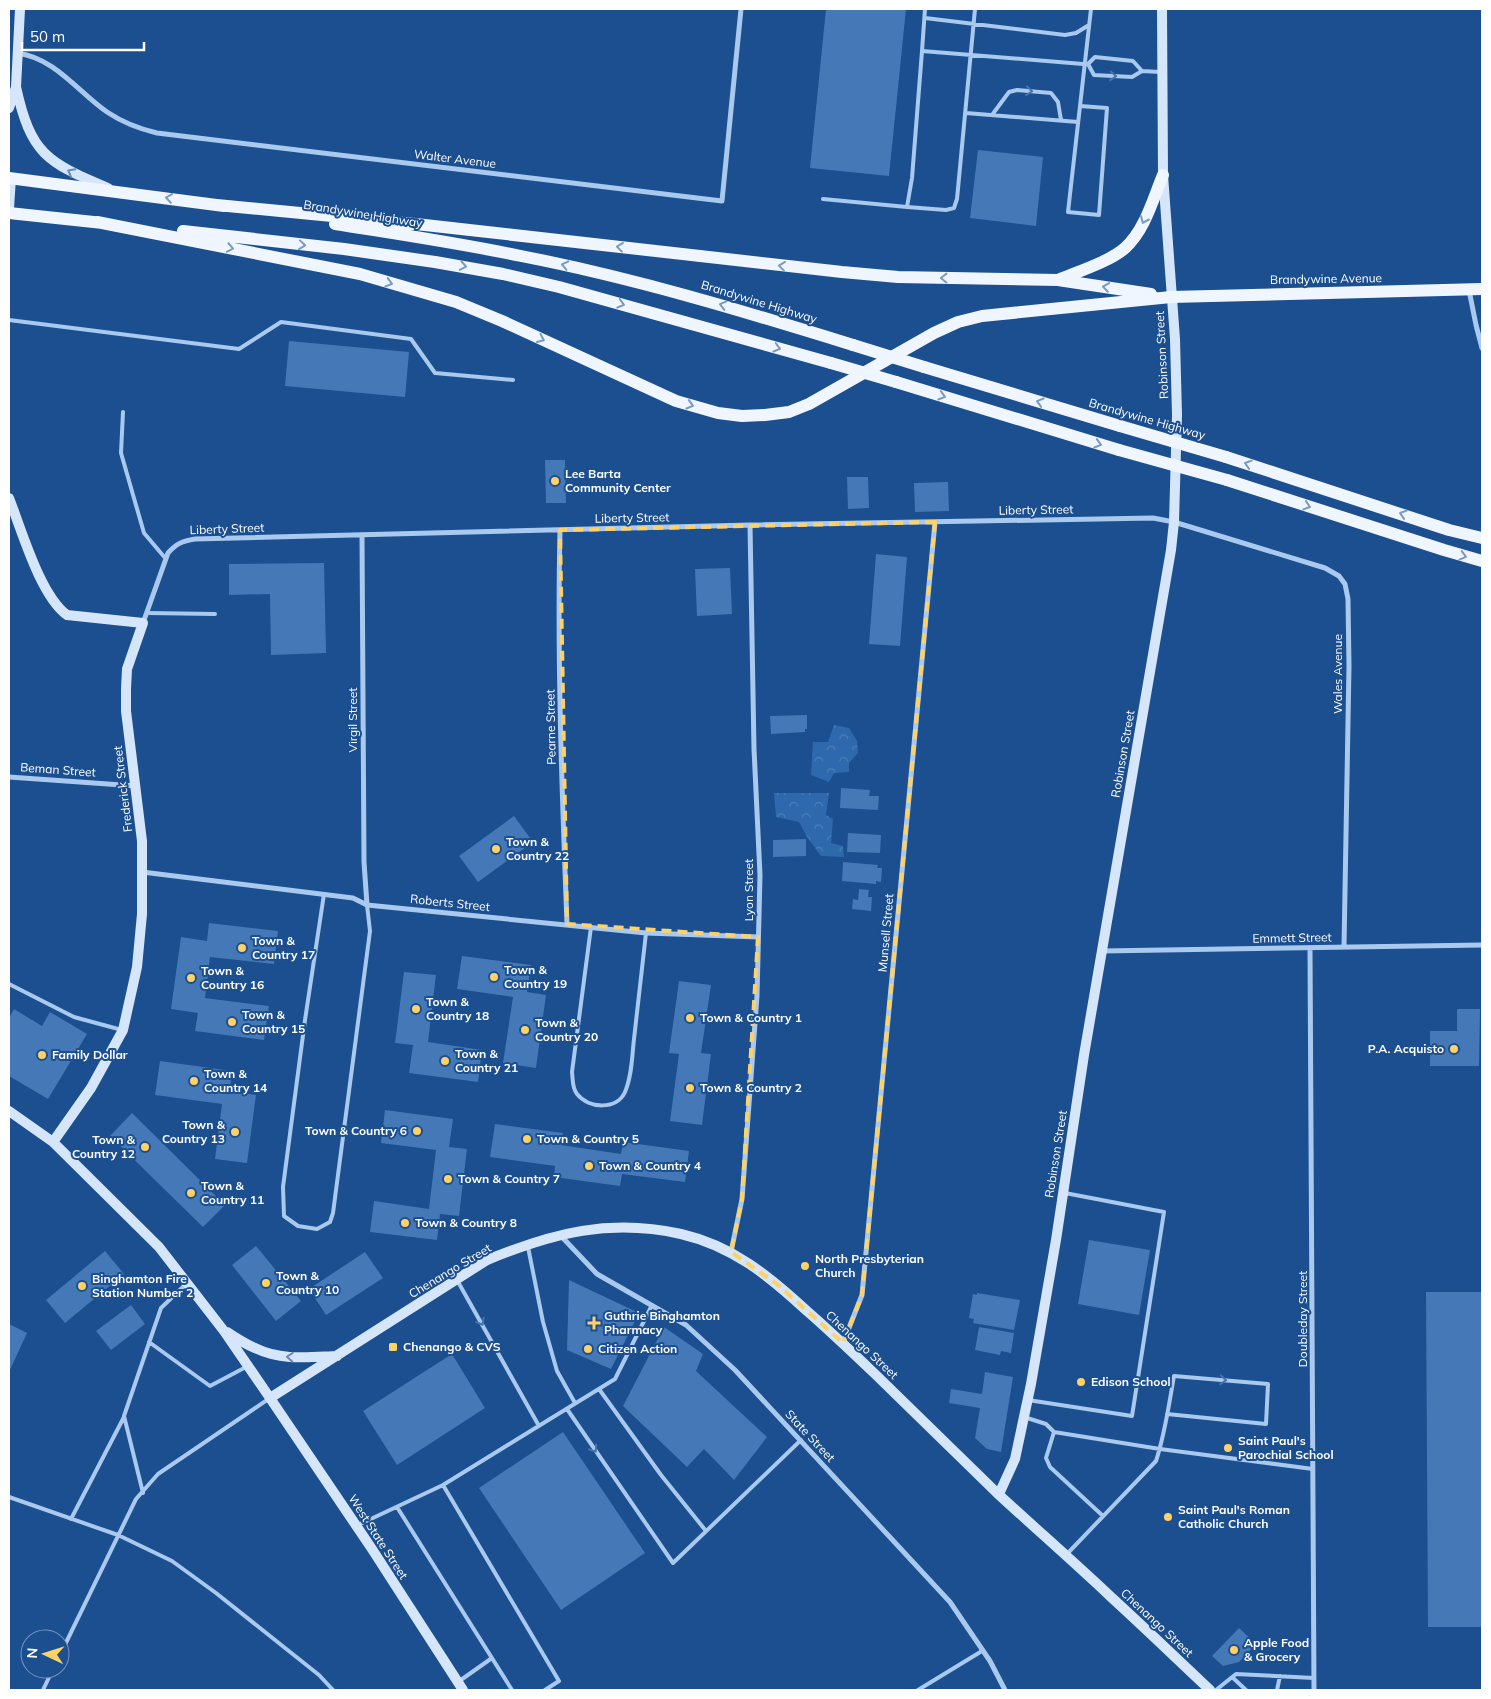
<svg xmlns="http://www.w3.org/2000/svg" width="1491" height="1699" font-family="Mulish,sans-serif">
<defs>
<pattern id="forest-crowns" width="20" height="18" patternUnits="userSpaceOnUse" patternTransform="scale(1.25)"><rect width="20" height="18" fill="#2e69ad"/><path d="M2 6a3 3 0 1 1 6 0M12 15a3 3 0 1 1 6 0" fill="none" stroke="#4d80b9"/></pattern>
</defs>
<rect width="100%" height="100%" fill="#1b4f8f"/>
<path fill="url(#forest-crowns)" d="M834,725l15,3 8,13 1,12 -9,10v9l-15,1 -5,9 -18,-7 2,-33h15z
M774,793h55l-3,22 7,4 -2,24 12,3 1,11 -23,-1 -14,-19 -8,-15 -23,-5z"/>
<path fill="#4478b7" d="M826,9h80l-17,167 -79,-8z
M978,150l65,7 -7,69 -66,-8z
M289,341l120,11 -4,45 -120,-11z
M545,460h20l1,43h-20z
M847,477h21l1,31 -21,1z
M948,482l1,29 -34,1 -1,-29z
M876,554l31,3 -7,89 -31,-2z
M324,563l2,90 -55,2 -1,-61 -41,1v-31z
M730,568l2,46 -35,2 -2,-47z
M807,715v14h-2v3l-34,2 -1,-18z
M841,788l29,2 -1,6h10l-1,14 -38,-2z
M514,816l19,26 -55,40 -19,-26z
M848,833l33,2 -1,18 -33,-1z
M806,839v17l-33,1v-17z
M843,862l35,3 -1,3h5l-1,14 -5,-1v3l-34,-3z
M859,889l10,1 -1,7h4l-1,14 -19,-2 1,-10 5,1z
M209,923l69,8 -4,33 -64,-7 -5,41 64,8 -5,34 -69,-9 3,-18 -27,-4 10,-72 26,4z
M462,956l69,9 -4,27 19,3 -10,73 -33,-5 10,-66 -56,-8z
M404,972l32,3 -8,67 54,8 -4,32 -69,-9 4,-28 -18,-2z
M679,981l32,4 -10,68 10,1 -9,71 -32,-4 9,-67 -10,-1z
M14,1009l28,17 8,-14 37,22 -39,65 -39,-23v-58z
M1457,1009h23l-1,57h-49v-35h27z
M160,1061l72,10 -2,20 26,4 -9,68 -32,-4 7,-55 -67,-9z
M385,1110l68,9 -4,28 18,2 -8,67 -19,-2 -3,26 -67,-8 4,-31 55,8 7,-59 -55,-7z
M132,1113l93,92 -22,22 -93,-91z
M495,1124l68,9 -2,12 60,9 2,-12 66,9 -4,31 -63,-8 -2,12 -66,-9 1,-11 -65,-9z
M1089,1240l61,10 -11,65 -61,-11z
M256,1246l45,55 -25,20 -44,-56z
M105,1251l19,23 -59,49 -19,-23z
M365,1252l18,26 -57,37 -17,-26z
M569,1280l70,33 -28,56 -44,-19z
M1426,1292h56v335h-54z
M977,1293l43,7 -6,30 -41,-7 1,-4 -5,-1 4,-24 4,1z
M131,1305l14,19 -34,26 -15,-19z
M9,1324l18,9 -18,39z
M664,1327l39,27 -7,17 71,66 -33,43 -30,-31 -17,18 -64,-61z
M979,1327l35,6 -3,20 -10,-2 -1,4 -25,-5z
M452,1354l33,54 -88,57 -34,-54z
M985,1372l28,5 -12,75 -14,-3 -12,-11 5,-30 -31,-5 2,-14 31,5z
M563,1432l82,121 -84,57 -82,-122z
M1239,1628l17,16 -17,18 -16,4 -11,-10z"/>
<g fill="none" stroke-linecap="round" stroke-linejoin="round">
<path stroke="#a9c9ee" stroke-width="4" d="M925,9l-3,42 161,13h5l7,-7 38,4 9,10
M925,18l140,17 11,-2 13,-8
M1088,64l6,11 38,2 10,-6 18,1
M1080,106l27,2 -8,107 -31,-3z
M1080,106l11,-97
M966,113l112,9
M992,115l17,-23 8,-2 34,3 7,9 3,18
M823,199l84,8 5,-29 10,-127
M907,207l39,3 8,-2 3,-9 18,-190
M9,320l230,29 42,-27 130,17 24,34 78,7
M123,412l-2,41 23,80 22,26
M147,613l68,1
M324,894l-19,126 -22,167 1,29 14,10 19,3 13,-7 3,-9 37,-282 -3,-26
M591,927l-19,145c1,8 0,16 5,22 12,15 40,16 48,-2 7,-16 7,-36 9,-53 4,-35 8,-71 12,-106
M9,984l65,33 48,13
M528,1247l15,75 14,49 18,32
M457,1280l82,146
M149,1342l61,44 36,-19
M599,1389l62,86 45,56
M1028,1400l104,16 32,-204 -99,-19
M567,1409l106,154 128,-123
M1024,1417l22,7 8,8 106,17 153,20
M1054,1432l-8,26 4,9 53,49
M443,1485l116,196 -14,9
M143,1493l-19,-77 37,-108 25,-24
M9,1497l109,38 54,26 44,32 103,82 14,15
M397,1507l115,183
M71,1519l53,-102
M358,1525l85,-40 172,-106 37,-74
M1066,1555l90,-94c9,-27 13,-57 18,-85l94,8 -2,40 -99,-10
M60,1655l76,-156 22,-25 112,-76
M1232,1677l14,13
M458,1682l34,-24
M43,1690l10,-21
M918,1690l64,-39
M1216,1690l20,-16 78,4
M1277,1690l3,-14"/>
<path stroke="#a9c9ee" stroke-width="5" d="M17,53c38,5 61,39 90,59 15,10 33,17 50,21l565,68 19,-192
M1469,290l7,35 6,23
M560,530c-3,132 2,263 7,394
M362,535l2,327 3,43
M143,623l25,-70c8,-9 14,-12 27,-14l555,-14 403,-7 21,4 151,46 14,8 6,8 3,15 1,67 -5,281
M9,777l127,9
M142,872l211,26 14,7 279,28 112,4
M1310,948l4,742
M1102,951l380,-6
M561,1236l36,38 89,51 49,45 215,232 40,59 15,29
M731,1252l11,-53 15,-203 3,-121 -6,-126 -4,-224
M843,1343l19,-48 73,-773"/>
<path stroke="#d6e6fa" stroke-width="10" d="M16,87c15,67 30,75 92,101
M9,108l7,-21 4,-78
M9,208l2,-30
M9,498c13,33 31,97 58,117l76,8 -16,46 -1,20v22l16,130v73l-5,53 -14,63 -32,58 -38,54
M9,1111l44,31 106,105 65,84 46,67 102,151 91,141
M227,1332c9,6 18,12 28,16 26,13 55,9 82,8
M270,1398l217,-138c66,-27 123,-42 194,-26 52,12 88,42 126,77 23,20 45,41 67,62 41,40 82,80 123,120 38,35 77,69 114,104 34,31 66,62 99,93
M999,1494l16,-35 16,-75 25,-144 28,-185 87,-505 3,-28 3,-107 -2,-76 -12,-164 -1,-166"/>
<path stroke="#f0f6ff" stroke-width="12" d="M9,178l215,28
M217,205l208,20 417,47 56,5 160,3 93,14
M9,213l94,10
M97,222l263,52 96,28 46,19 174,80 42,12 24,3 23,-1 24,-3 20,-8 125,-71 24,-11 24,-6 189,-19 311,-8
M335,224c62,10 124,19 186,32 113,22 222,55 332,89
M183,231l161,18 91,13 68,12 56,13 272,76
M1058,280c19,-8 53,-19 67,-32 20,-18 28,-49 38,-73
M924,367l196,59
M896,382l223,68
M1226,457l223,73 33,8
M1227,480l217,70 38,11"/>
<path stroke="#f0f6ff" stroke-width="12" d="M853,345l71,22
M831,363l65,19
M1120,426l106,31
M1119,450l108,30"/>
</g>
<defs><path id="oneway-chevron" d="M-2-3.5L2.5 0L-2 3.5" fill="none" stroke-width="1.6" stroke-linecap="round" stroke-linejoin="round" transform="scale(1.25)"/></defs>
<g stroke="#4674ac">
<use href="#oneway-chevron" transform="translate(1113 76) rotate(4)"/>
<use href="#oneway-chevron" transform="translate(1029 91) rotate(5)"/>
<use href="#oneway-chevron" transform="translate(481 1322) rotate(61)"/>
<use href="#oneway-chevron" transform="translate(1223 1380) rotate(5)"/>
<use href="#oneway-chevron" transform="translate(594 1449) rotate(56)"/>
</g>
<g stroke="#668bba">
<use href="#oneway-chevron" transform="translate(71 172) rotate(-152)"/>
<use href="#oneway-chevron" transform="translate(290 1357) rotate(-176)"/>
</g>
<g stroke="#7b9ac1">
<use href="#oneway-chevron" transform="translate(169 198) rotate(-172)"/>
<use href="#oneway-chevron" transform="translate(1144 220) rotate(114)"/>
<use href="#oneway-chevron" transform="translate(302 245) rotate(6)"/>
<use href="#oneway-chevron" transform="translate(620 247) rotate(-173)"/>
<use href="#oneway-chevron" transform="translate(230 248) rotate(11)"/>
<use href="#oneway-chevron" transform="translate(565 265) rotate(-167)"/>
<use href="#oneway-chevron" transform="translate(463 266) rotate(10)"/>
<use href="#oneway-chevron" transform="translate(782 266) rotate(-173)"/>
<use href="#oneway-chevron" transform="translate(944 278) rotate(-179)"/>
<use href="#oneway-chevron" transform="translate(389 283) rotate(16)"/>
<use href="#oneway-chevron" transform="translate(1106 287) rotate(-172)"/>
<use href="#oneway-chevron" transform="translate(621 304) rotate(16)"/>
<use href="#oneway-chevron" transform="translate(723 305) rotate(-165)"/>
<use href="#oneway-chevron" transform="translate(541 339) rotate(25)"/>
<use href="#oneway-chevron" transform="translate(777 348) rotate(16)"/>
<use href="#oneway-chevron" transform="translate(942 396) rotate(17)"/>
<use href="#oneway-chevron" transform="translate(1040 402) rotate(-163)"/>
<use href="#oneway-chevron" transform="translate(690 405) rotate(17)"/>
<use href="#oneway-chevron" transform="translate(1098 444) rotate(17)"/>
<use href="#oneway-chevron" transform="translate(1248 464) rotate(-162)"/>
<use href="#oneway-chevron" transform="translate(1307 506) rotate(18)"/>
<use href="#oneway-chevron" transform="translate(1403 514) rotate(-162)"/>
<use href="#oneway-chevron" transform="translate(1463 556) rotate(15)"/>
</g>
<path fill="none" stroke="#ffd166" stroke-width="4" stroke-dasharray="10 6" stroke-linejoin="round" d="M935,522l-73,773 -19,48 -66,-59 -46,-32 11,-53 16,-262 -191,-13 -7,-394z"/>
<g fill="#ffd166" stroke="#1b4f8f" stroke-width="2">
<circle cx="555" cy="481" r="5"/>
<circle cx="496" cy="849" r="5"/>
<circle cx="242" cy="948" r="5"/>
<circle cx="494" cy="977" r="5"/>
<circle cx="191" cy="978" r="5"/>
<circle cx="416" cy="1009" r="5"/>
<circle cx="690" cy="1018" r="5"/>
<circle cx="232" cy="1022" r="5"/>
<circle cx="525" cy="1030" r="5"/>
<circle cx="1454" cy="1049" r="5"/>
<circle cx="42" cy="1055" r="5"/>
<circle cx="445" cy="1061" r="5"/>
<circle cx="194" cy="1081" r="5"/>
<circle cx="690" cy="1088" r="5"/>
<circle cx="417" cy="1131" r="5"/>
<circle cx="235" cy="1132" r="5"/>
<circle cx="527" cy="1139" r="5"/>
<circle cx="145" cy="1147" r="5"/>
<circle cx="589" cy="1166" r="5"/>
<circle cx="448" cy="1179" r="5"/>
<circle cx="191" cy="1193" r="5"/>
<circle cx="405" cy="1223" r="5"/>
<circle cx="805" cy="1266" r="5"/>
<circle cx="266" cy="1283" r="5"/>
<circle cx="82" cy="1286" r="5"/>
<path d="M591.5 1315.5h5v5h5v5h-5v5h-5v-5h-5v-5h5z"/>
<rect x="388" y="1342" width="10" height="10" rx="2.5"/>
<circle cx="588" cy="1349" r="5"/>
<circle cx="1081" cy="1382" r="5"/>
<circle cx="1228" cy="1448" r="5"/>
<circle cx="1168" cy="1517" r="5"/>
<circle cx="1234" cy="1650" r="5"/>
</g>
<g text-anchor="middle" stroke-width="4" stroke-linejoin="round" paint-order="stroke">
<g font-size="12" fill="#fff" stroke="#1b4f8f">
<text transform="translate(455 159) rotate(7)" y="4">Walter Avenue</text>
<text transform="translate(363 214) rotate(9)" y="4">Brandywine Highway</text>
<text transform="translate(1326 279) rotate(-1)" y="4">Brandywine Avenue</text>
<text transform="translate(759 302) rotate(17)" y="4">Brandywine Highway</text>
<text transform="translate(1162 355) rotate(-93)" y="4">Robinson Street</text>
<text transform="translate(1147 419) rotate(16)" y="4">Brandywine Highway</text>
<text transform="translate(1036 510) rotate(-1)" y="4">Liberty Street</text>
<text transform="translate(632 518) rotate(-1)" y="4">Liberty Street</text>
<text transform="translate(227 529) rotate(-2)" y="4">Liberty Street</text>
<text transform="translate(1338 674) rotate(-90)" y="4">Wales Avenue</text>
<text transform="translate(353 720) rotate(-90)" y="4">Virgil Street</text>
<text transform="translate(551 727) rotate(-91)" y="4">Pearne Street</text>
<text transform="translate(1123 754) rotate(-80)" y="4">Robinson Street</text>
<text transform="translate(58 770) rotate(4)" y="4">Beman Street</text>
<text transform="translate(123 789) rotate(-97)" y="4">Frederick Street</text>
<text transform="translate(749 890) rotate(-90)" y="4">Lyon Street</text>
<text transform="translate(450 903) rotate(6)" y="4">Roberts Street</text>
<text transform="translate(886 933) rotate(-85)" y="4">Munsell Street</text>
<text transform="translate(1292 938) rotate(-1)" y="4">Emmett Street</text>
<text transform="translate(1056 1154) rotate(-81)" y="4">Robinson Street</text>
<text transform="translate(450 1271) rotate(-31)" y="4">Chenango Street</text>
<text transform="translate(1303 1319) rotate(-90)" y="4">Doubleday Street</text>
<text transform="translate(862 1345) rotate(43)" y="4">Chenango Street</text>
<text transform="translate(810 1436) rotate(47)" y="4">State Street</text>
<text transform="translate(378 1537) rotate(57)" y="4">West State Street</text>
<text transform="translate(1157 1623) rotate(43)" y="4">Chenango Street</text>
</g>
<g font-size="12" font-weight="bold" fill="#fff" stroke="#1b4f8f" text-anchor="start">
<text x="565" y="478">Lee Barta<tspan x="565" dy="14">Community Center</tspan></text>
<text x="506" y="846">Town &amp;<tspan x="506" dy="14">Country 22</tspan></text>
<text x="252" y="945">Town &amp;<tspan x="252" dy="14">Country 17</tspan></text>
<text x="504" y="974">Town &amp;<tspan x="504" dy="14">Country 19</tspan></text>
<text x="201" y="975">Town &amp;<tspan x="201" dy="14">Country 16</tspan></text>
<text x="426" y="1006">Town &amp;<tspan x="426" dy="14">Country 18</tspan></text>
<text x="242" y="1019">Town &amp;<tspan x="242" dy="14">Country 15</tspan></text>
<text x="700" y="1022">Town &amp; Country 1</text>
<text x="535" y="1027">Town &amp;<tspan x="535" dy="14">Country 20</tspan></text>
<text x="1444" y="1053" text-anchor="end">P.A. Acquisto</text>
<text x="455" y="1058">Town &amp;<tspan x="455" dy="14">Country 21</tspan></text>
<text x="52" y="1059">Family Dollar</text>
<text x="204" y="1078">Town &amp;<tspan x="204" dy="14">Country 14</tspan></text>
<text x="700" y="1092">Town &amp; Country 2</text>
<text x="225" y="1129" text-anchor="end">Town &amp;<tspan x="225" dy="14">Country 13</tspan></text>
<text x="407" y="1135" text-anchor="end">Town &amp; Country 6</text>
<text x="537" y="1143">Town &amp; Country 5</text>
<text x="135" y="1144" text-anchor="end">Town &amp;<tspan x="135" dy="14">Country 12</tspan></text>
<text x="599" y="1170">Town &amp; Country 4</text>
<text x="458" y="1183">Town &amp; Country 7</text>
<text x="201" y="1190">Town &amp;<tspan x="201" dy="14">Country 11</tspan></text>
<text x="415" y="1227">Town &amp; Country 8</text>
<text x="815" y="1263">North Presbyterian<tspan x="815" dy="14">Church</tspan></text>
<text x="276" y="1280">Town &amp;<tspan x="276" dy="14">Country 10</tspan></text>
<text x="92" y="1283">Binghamton Fire<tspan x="92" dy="14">Station Number 2</tspan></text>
<text x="604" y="1320">Guthrie Binghamton<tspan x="604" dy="14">Pharmacy</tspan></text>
<text x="403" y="1351">Chenango &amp; CVS</text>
<text x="598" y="1353">Citizen Action</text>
<text x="1091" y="1386">Edison School</text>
<text x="1238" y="1445">Saint Paul's<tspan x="1238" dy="14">Parochial School</tspan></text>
<text x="1178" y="1514">Saint Paul's Roman<tspan x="1178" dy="14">Catholic Church</tspan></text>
<text x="1244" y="1647">Apple Food<tspan x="1244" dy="14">&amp; Grocery</tspan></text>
</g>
</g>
<rect width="1491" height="1699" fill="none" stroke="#ffffff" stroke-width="20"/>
<g transform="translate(45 1654) rotate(274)"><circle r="24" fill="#1b4f8f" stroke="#7695bc"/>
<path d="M0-4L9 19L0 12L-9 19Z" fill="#ffd166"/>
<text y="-8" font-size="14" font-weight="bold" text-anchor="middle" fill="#ffffff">N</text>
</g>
<path d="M22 42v8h122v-8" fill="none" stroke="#ffffff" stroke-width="2.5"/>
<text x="30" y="42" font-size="15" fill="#ffffff" stroke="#1b4f8f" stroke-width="4" paint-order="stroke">50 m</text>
</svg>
